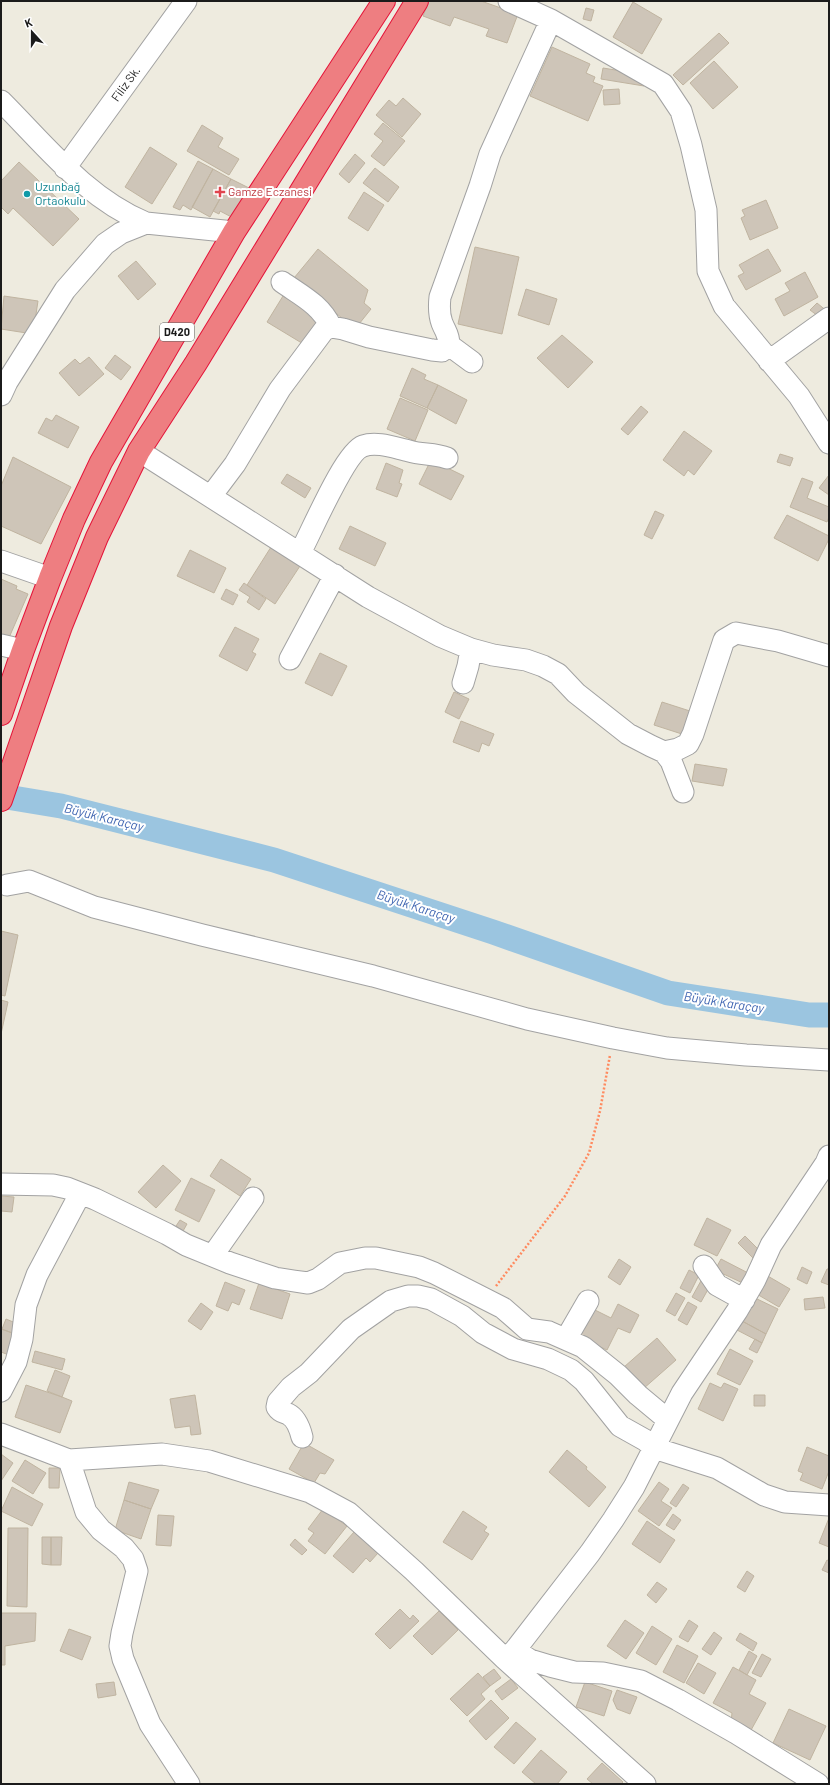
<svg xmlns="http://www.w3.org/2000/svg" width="830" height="1785" font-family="Barlow,sans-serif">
<rect width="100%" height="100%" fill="#eeebdf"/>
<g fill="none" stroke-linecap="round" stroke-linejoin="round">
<path stroke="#9bc5e0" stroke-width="25" d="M1,796l60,10 213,54 219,72 175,61 141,22h20"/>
</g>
<path fill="#cec5b8" stroke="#c0b4a0" d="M429,1h52l37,13 -11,29 -21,-7 3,-7 -35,-12 -4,9 -27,-10z
M633,2l29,17 -20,35 -29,-17z
M586,8l8,2 -3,11 -8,-2z
M719,33l10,10 -46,42 -10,-10z
M552,47l38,17 -4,9 9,4 -2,5 10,4 -15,35 -58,-25z
M714,61l24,26 -25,22 -23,-26z
M603,68l43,7 -2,11 -43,-7z
M619,89l1,15 -16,1 -1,-15z
M403,98l18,16 -19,23 -26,-22 13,-15 7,6z
M383,123l22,18 -21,25 -13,-10 12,-15 -9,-7z
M202,125l21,13 -5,9 21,12 -10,16 -42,-24z
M150,147l27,17 -25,40 -27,-17z
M355,154l10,9 -16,20 -10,-9z
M198,161l15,8 -22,41 -8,-5 -3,5 -7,-3z
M19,162l60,57 -26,27 -40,-38 -5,6 -7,-7v-26z
M375,168l24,19 -11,15 -25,-19z
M213,169l18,10 -21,38 -18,-10z
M231,179l22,11 -14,31 -19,-10 -1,3 -6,-3z
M364,192l20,13 -16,26 -20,-13z
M766,200l12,28 -28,12 -9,-22 4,-2 -3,-6z
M475,247l44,10 -17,77 -44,-10z
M318,249l50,41 -4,13 7,6 -16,20 -61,-51z
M768,249l13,22 -35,19 -8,-14 6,-3 -5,-8z
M136,261l20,23 -18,16 -20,-24z
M805,272l13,25 -34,19 -9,-17 15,-8 -5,-8z
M526,289l31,10 -8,26 -31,-10z
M4,296l34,5 -5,33 -32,-5z
M283,296l38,23 -16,26 -38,-23z
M817,303l11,9 -6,7 -12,-9z
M562,335l31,27 -25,26 -31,-30z
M115,355l16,12 -10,13 -16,-12z
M89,357l15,17 -25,22 -20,-23 16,-14 5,5z
M412,368l14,7 -2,4 14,6 -11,23 -27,-12z
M438,385l29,15 -11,24 -29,-16z
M400,398l28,12 -13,31 -28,-12z
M641,406l7,6 -20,23 -7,-6z
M56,415l23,12 -11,21 -30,-15 8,-15 6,3z
M684,431l28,20 -18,24 -6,-5 -4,6 -21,-16z
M780,454l13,4 -3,8 -13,-4z
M13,457l58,30 -30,57 -40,-18v-40z
M431,460l33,16 -13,24 -32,-16z
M386,463l17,7 -4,13 3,1 -5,13 -21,-8z
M287,474l24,14 -6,10 -24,-15z
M829,475v20l-10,-7z
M802,478l11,4 -6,16 22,9v10l-2,5 -37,-15z
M655,511l9,4 -12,24 -8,-4z
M787,515l42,21v3l-11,22 -44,-23z
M350,526l36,17 -11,23 -36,-17z
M271,547l29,19 -25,38 -28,-19z
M190,550l36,18 -12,25 -37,-17z
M1,579l16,7 -1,3 12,5 -20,46 -7,-3z
M244,583l22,16 -7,11 -12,-8 3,-5 -11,-7z
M226,589l12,6 -5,10 -12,-6z
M235,627l24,12 -7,13 4,2 -9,17 -28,-15z
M320,653l27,13 -15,30 -27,-13z
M454,692l15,7 -10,20 -14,-7z
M662,702l31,10 -8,23 -31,-10z
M461,721l33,13 -5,12 -7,-3 -3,9 -26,-10z
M695,764l32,5 -4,17 -31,-5z
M1,931l17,4 -13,61 -4,-1z
M1,1000l7,2 -7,32z
M221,1159l30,20 -11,17 -30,-20z
M163,1165l18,16 -25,27 -18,-16z
M191,1178l24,12 -16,32 -24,-12z
M1,1196l13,1 -2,15 -11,-1z
M707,1218l24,12 -14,26 -23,-11z
M180,1220l7,4 -4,7 -7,-5z
M745,1236l15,15 -7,7 -15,-15z
M619,1259l12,8 -11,18 -12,-8z
M721,1259l31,16 -5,10 -32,-15z
M802,1267l10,5 -5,12 -10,-5z
M827,1269h2v16l-8,-3z
M689,1270l10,5 -9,18 -10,-5z
M766,1275l24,14 -11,18 -24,-14z
M702,1279l9,5 -10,18 -9,-5z
M225,1282l20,8 -6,15 -7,-3 -4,9 -12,-5z
M259,1283l31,11 -8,25 -32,-10z
M676,1293l9,5 -10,18 -9,-5z
M823,1297l2,11 -20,2 -1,-11z
M755,1298l23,11 -12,25 -24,-13z
M688,1302l9,5 -10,18 -9,-5z
M201,1303l12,9 -12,18 -13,-9z
M618,1304l21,11 -9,18 -12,-5 -11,22 -30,-14 14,-28 20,10z
M6,1319l12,5 -3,10 -13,-5z
M742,1321l24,13 -4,9 -25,-13z
M1,1329l14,5 -6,21 -8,-3z
M657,1338l19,22 -33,29 -19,-22z
M755,1339l7,4 -5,10 -8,-4z
M730,1349l23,12 -13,24 -23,-11z
M35,1351l30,8 -3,11 -30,-8z
M55,1370l15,6 -8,21 -15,-6z
M710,1383l11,5 3,-5 14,6 -15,32 -25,-12z
M26,1385l36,12 10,4 -12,32 -45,-16z
M195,1395l6,39 -10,1 -1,-9 -15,2 -5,-29z
M754,1395h11v11h-11z
M304,1443l30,17 -9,14 -5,-1 -6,10 -25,-14z
M807,1447l22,9v15l-7,18 -22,-9 3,-7 -5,-2z
M567,1450l20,17 -1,2 20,18 -17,20 -40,-35z
M1,1454l12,9 -12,18z
M25,1460l21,13 -13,21 -21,-13z
M49,1468h11l-1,20h-10z
M129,1482l30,8 -8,19 -27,-9z
M659,1482l10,7 -8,12 11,7 -13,18 -21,-15z
M683,1484l6,4 -13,19 -6,-4z
M12,1487l31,17 -11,22 -31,-15z
M124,1500l27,9 -10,30 -26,-9z
M323,1509l24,17 -22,28 -17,-13 6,-8 -6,-4z
M463,1511l24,16 -3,4 5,3 -17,26 -29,-18z
M673,1514l8,6 -7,10 -8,-5z
M158,1515l16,1 -3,30 -15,-1z
M829,1518v29l-10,-4z
M647,1521l28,19 -15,23 -28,-19z
M8,1528h20l-1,79 -20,-1z
M354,1532l24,21 -8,9 -4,-4 -13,15 -20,-17z
M42,1537h9v28l-9,-1z
M51,1537h11l-1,28h-10z
M295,1539l12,11 -5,5 -12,-10z
M827,1560l2,1v12l-7,-3z
M747,1571l7,5 -9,16 -8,-5z
M657,1582l10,7 -11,14 -9,-8z
M400,1609l10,10 3,-4 6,6 -29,28 -15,-15z
M439,1611l19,19 -26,25 -19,-19z
M1,1613h35l-1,28 -30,5v19h-4z
M625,1620l19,13 -18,26 -19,-13z
M689,1620l9,6 -10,16 -9,-5z
M652,1626l20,13 -16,26 -20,-12z
M69,1629l22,8 -9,23 -22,-9z
M714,1632l8,6 -11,17 -9,-6z
M740,1633l17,10 -4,8 -17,-11z
M677,1645l21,11 -14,27 -21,-11z
M749,1651l8,5 -10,19 -8,-5z
M762,1654l9,5 -10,18 -9,-4z
M698,1663l18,10 -12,21 -18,-11z
M733,1667l23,13 -7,14 17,9 -16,29 -19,-10 1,-9 -19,-10z
M494,1669l7,9 -11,8 -7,-9z
M478,1673l12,13 -9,8 4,5 -18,17 -17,-17z
M511,1679l7,9 -16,12 -7,-9z
M114,1682l2,13 -18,3 -2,-14z
M585,1682l27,9 -8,25 -28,-9z
M617,1690l20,7 -7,17 -13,-5 -4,-9z
M491,1700l18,18 -23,22 -17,-19z
M789,1709l37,17 -16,34 -37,-17z
M516,1722l20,17 -22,25 -20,-17z
M541,1750l26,22 -10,12h-21l-14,-12z
M602,1763l21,19 -2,2h-28l-6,-5z"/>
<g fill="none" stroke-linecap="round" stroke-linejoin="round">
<g stroke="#a2a2a2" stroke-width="23">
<path id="minor" d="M509,1l42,19 112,64 18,27 10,34 15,65 2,61 16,35 75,90 30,47
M1,101c45,45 85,97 145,122
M65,168l121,-167
M282,282c20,14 39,23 49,45
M449,345l23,17
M769,361l60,-43
M1,395l6,-13 58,-92 40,-46 16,-11 25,-10 88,9
M139,451l229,146 72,39 31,13 22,6 33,5 17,6 15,8 18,19 52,41 23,12 13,6 14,-3 10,-5 5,-10 31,-94 12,-7 42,8 51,15
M211,496l24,-32 45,-75 44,-59 7,-3 12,2 26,8 63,13 10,1 7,-6c0,-11 -3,-12 -7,-22 -3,-8 -3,-17 -2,-26l40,-111 10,-32 61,-134
M300,553c11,-20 45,-101 63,-107 14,-5 32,2 46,5 13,4 25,2 38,7
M1,561l49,17
M1,645l22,5
M290,659l45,-84
M463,683l5,-17 3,-17
M664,752l7,9 12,31
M7,885l22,-4 65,26 108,28 171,41 154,43 86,19 54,10 79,7 83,5
M1,1184l52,1 14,3 28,11 72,35 19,11 44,18 45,15 19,3 14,2 10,-4 22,-16 25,-5h11l43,9 15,6 69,35 24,21 22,3 34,15 35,28 20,20 30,25
M213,1255l40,-57
M704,1266l13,19 27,15
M566,1339l22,-38
M1,1391l15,-29 6,-23 4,-34 11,-30 43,-81
M1,1434l68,26 93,-6 47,7 101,31 39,21 65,58 91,88 140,125
M302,1437c-2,-8 -6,-19 -14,-23 -5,-2 -8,-2 -11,-7l1,-5 13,-15 18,-14 42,-44 40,-28 17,-5h10l13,3 31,17 21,17 30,16 35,10 23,11 13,11 36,45 25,14 9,8 63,20 47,27 21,7 44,3
M69,1460l17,52 15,18 23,18 9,11 4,12 -15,62 -2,13 3,13 27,65 39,60
M515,1650l15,10 20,6 24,6 29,1 38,8 37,19 58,33 82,51
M505,1659l10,-9 75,-97 23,-33 21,-33 48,-94 55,-82 18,-31 16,-35 55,-82 3,-7"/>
</g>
<g stroke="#e41439" stroke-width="24">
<path id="highway" d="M1,714l22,-64 27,-72 24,-59 27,-57 133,-230 150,-231
M1,800l60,-174 36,-89 42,-86 57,-88 221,-362"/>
</g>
<path stroke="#ff8a5f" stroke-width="2.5" stroke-dasharray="2 2" stroke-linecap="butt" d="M496,1286l69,-90 24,-43 11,-42 10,-56"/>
<use href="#minor" stroke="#fff" stroke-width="21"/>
<use href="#highway" stroke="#ee7e81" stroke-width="22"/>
</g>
<path fill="#e0444e" stroke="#fff" stroke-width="1.5" d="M218 186h4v4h4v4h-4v4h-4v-4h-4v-4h4z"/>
<circle fill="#0f9aa8" stroke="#fff" stroke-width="1.5" cx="27" cy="194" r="4"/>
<g text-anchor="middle" stroke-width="4" stroke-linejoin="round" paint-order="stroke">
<rect fill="#fff" stroke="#5f5f5f" stroke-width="1" x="160" y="323" width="34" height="18" rx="3"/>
<g font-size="11" font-weight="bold" fill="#1b1b1b">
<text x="177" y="336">D420</text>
</g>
<g font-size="12" fill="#1b1b1b" stroke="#fff">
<text transform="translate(126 84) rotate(-54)" y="4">Filiz Sk.</text>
</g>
<g font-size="12" fill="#0d838f" stroke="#fff" text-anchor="start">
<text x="35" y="191">Uzunbağ<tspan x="35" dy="14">Ortaokulu</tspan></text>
</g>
<g font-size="12" fill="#be3a42" stroke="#fff" text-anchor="start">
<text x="228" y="196">Gamze Eczanesi</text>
</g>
<g font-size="13" font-style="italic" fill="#4066b2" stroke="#fff">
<text transform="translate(104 817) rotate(14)" y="5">Büyük Karaçay</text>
<text transform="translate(416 906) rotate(18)" y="5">Büyük Karaçay</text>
<text transform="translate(724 1002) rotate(9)" y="5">Büyük Karaçay</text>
</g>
</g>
<rect width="830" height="1785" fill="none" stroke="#1b1b1b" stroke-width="4"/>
<g transform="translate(32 32) rotate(339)" stroke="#ffffff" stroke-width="3" paint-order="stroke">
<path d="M0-3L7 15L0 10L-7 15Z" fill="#1b1b1b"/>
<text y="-6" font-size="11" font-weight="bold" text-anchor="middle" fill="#1b1b1b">K</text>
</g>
</svg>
